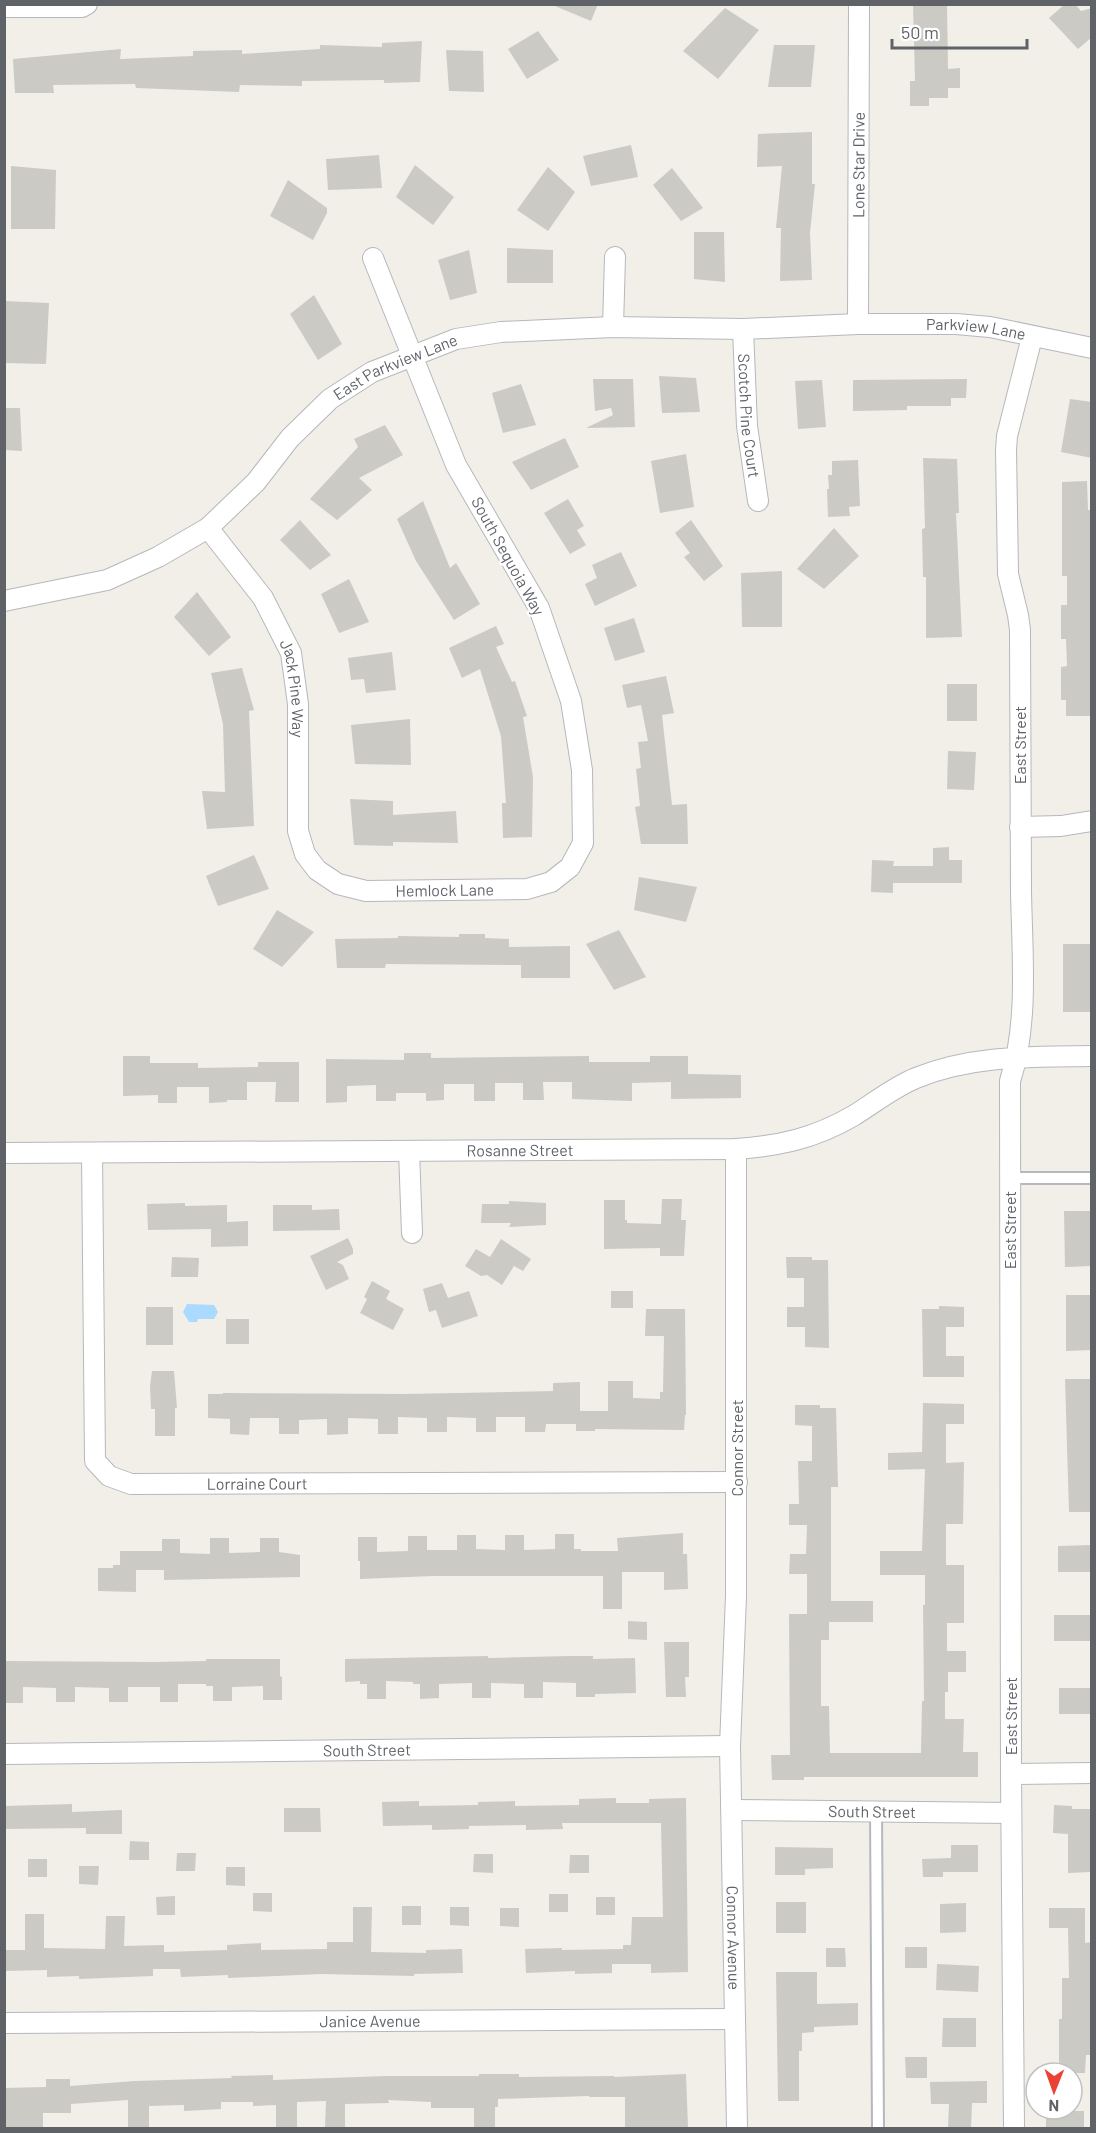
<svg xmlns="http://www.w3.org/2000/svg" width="1096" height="2133" font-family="Barlow,sans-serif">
<rect width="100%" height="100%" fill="#f1efe8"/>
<path fill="#aadaff" d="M187,1304l27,1 4,7 -4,7h-16l-1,3h-8l-6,-10z"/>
<path fill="#cccac5" d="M550,4h48l-7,17z
M913,4h34l1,65 12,-1v20h-12v10h-19v8h-19v-25h5z
M1065,4h10l6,7 11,-3v29l-14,12 -29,-31z
M725,8l34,22 -41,49 -35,-28z
M538,31l21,29 -32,19 -19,-30z
M422,41l-2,41 -36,1v-3l-82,1v5l-62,-1 -1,7 -103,-4 -1,-4 -82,1 1,8h-39l-2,-34 108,-10 -1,10 73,-3v-5l49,-1v4l78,-5v-4l62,2v-4z
M774,45h41l-4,42h-43z
M446,50l37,1 1,41 -35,-1z
M812,132v52h3l-5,49 2,47 -32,1 1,-53h-5l6,-62 -25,1 1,-33z
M631,145l7,32 -47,9 -8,-30z
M379,155l3,33 -54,2 -2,-31z
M415,165l39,32 -21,28 -37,-28z
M11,166l45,4 -1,59h-44z
M548,167l27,25 -27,39 -31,-21z
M672,168l31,40 -22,13 -28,-36z
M288,180l39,28v5l-14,27 -43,-24z
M694,232h30l1,50 -31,-3z
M507,248l46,2v33h-46z
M469,250l8,43 -27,7 -12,-40z
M314,295l28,49 -24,16 -28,-46z
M5,301l44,2 -3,61 -41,-1z
M659,376l37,2 4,34 -38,1z
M593,379h40l2,48 -49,1 27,-13 -2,-7 -16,3z
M967,379l-1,19h-15v8h-44v4l-54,1v-31z
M822,380l4,47 -28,2 -3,-48z
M521,384l15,41 -33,8 -11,-40z
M1070,399l22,3v56l-31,-6z
M4,408h16l2,43 -18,-1z
M385,425l18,30 -44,23 13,12 -35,30 -27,-21 48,-52 -4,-8z
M565,438l14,29 -48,23 -19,-28z
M686,454l8,53 -34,6 -9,-52z
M923,458l34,1 2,54h-3l6,124 -36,1v-61h-3l-1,-48 3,-1z
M858,460l2,46 -11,1 1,9 -22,1 -1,-28h2l-1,-14h4v-14z
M1087,481l1,29h4v206h-26v-16h-5v-33l6,-1 -1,-27h-5v-34h6v-29h-5v-94z
M568,499l16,27 -7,4 9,15 -16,9 -26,-41z
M423,501l27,67 6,-5 24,41 -26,16 -38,-59 -19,-42z
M300,520l31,35 -21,15 -30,-30z
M691,520l32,46 -19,15 -20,-24 6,-4 -15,-20z
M834,528l25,28 -35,33 -27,-20z
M621,552l16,34 -42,20 -10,-22 12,-6 -5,-13z
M782,571v56h-40l-1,-54z
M349,579l20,43 -30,11 -18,-39z
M197,592l34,45 -22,19 -35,-39z
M634,618l11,34 -30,9 -11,-33z
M496,626l8,18 -8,3 16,35 3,-1 12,35 -4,1 10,60 -1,60 -29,1 -1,-35h4l-5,-67 -21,-67 -18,9 -13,-30z
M392,652l4,38 -30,3 -2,-14 -13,1 -3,-22z
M242,668l12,42 -5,1 5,115 -47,3 -5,-38 23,1 -2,-68 -12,-51z
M666,676l8,37 -12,2 10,90 15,-1 1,40h-47l-6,-37 5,-1 -4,-37 5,-1 -3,-26 10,-1 -7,-36 -14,3 -5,-23z
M947,684h30v37h-30z
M410,719l1,46 -56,-1 -4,-39z
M948,751l28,1 -2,38 -27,-1z
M350,799l43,2v14l63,-4 2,32 -65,-1v4l-39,-1z
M949,847v13h13v23h-69v10l-22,-1 1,-32 22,1 -1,5h40v-18z
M254,855l15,34 -51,17 -12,-30z
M639,877l58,10 -11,35 -52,-12z
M277,910l37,22 -32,35 -29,-18z
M619,930l27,47 -32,13 -28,-46z
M459,934h26v4l24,1v8l61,-1v32h-49v-13l-135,-1 -1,4h-48l-2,-29 63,-1v-2l61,1z
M1063,944h29v68h-29z
M404,1053h27v5l158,-2v6h61v-6h38v18l53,1v23l-70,1v-17l-39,1v18l-60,-2v-17h-29l1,18h-21v-17h-28v18h-21v-17h-30v16l-18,1v-8h-30v8h-20v-16l-29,1v16l-21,1v-44l78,1z
M123,1056h27v7h48v5l60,-1v-5h41v40h-24l1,-20h-29v18h-20v2l-18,1v-16h-32v16h-19v-8l-35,1z
M662,1199h20l-1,21h5l-2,36h-24v-8l-56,1v-49h21v20h2v3l34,1z
M509,1201l37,2v22l-37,2 2,-4h-30l1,-19h27z
M185,1203v3l42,-1v17l21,-1v25l-37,1v-18l-63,1 -1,-26z
M273,1205h39v5l27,-1 1,21 -67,1z
M1064,1211h28v55l-27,1z
M348,1238l5,11v5l-16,8 6,3 6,14 -23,11 -16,-34z
M501,1239l30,20 -8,12 -9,-5 -12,19 -15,-10 -6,1 -16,-10 11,-17 14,8z
M172,1257l27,1 -1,19h-27z
M786,1257h26v3h16l1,88 -24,-1v-20h-18v-20h17v-29h-17z
M372,1281l18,10 -4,8 18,10 -11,21 -33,-17 7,-14 -3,-2z
M442,1283l6,15 21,-7 9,25 -36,12 -6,-18 -7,2 -6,-23z
M611,1291h22v17h-22z
M1066,1295h26v55l-26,1z
M939,1306l25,1v20h-18v29h18v21h-41l-1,-68h17z
M146,1307h27v38h-27z
M646,1309h39l1,106h-1l-1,15 -89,-1v2h-19v-7h-30l-1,8h-20v-15h-29v15h-20v-14l-29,-1v15h-20v-14l-29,-1v17h-20v-15l-30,-1v16l-21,1v-16l-28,1v14h-20v-16h-29l-1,17 -19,-1v-15l-22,-1v-24h15v-1l183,1 147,-3v-8l27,-1v29h28v-30h25v17l27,1v-7h3l1,-56h-19z
M226,1319h23v25h-23z
M152,1371h22l3,37h-2v28h-20v-27h-4l-1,-23z
M1065,1379h27v133h-23z
M923,1403l41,1v20h-18v39l18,-1 -1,62h-17v41h18v58h-17v28h19v21h-18v20h-3v27h19l-1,33h15v25h-174v3h-32l-1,-25h19l-1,-141h18v-40h-18l1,-20h16l1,-29h-18v-21h10l-1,-43h14v-35l-17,-1v-20h25v3h16l2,79h-7v114h42v21h-44v18h-8v66h8l1,47h91l1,-52h2l-1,-96h2v-30h-45v-24h42l3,-82 -37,1v-17l34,-1z
M683,1533v21h4l1,35 -24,1v-18h-42v37h-19v-33h-170l-73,3v-18h-2v-24h19v15l31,-1v-15h19v14h30v-15h19v14l29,1v-15h19v15l31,-1v-15h19v15h7v2h37l-1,-13z
M210,1538h19v15l31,-1v-14h19v14l21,3v22l-136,3v-10h-28v22l-38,-1v-23h15v-3h7v-14h42v-12h18v14l30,1z
M1092,1545v27h-34v-26z
M1054,1615h38v26h-38z
M628,1621l19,1v18l-19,-1z
M664,1642h25v35h-4l1,20h-20z
M488,1656v2l82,-2h23v3l42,-1 1,35 -41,1v3h-19v-14l-33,-1v16h-19v-14l-33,-1v15h-19v-15l-33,1v14l-19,1v-15h-7v-2l-27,-1v18h-19v-15h-7v-3l-15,1v-23z
M206,1659h74v17l2,1v23h-19v-14l-31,1v14h-19v-15h-7v-2h-28v18h-18v-15h-32v15h-19v-14l-34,-1v15h-19v-14l-33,-1v16h-19v-42l149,1 53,-1z
M1059,1688h33v26h-33z
M616,1798v5h33v-4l37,-1 2,174 -37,1v-9h-39v9l-37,1v-3l-49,2 -1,-24 37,-1v2l61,-1v-4h8l1,-28h31l-2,-94h-99l1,6 -37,1v-5l-57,1v3l-37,1v-5l-49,1 -1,-24 37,-1v5l59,-1v-3l37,-1v5l64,-1v-6z
M72,1804v8l50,-2v24h-36v-6l-82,1v-23z
M1054,1805l18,1v3h20l-1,63 -23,1v-39l-15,-1z
M284,1808h36l1,24h-37z
M130,1841l19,1v18h-20z
M951,1845h27v27h-35v5h-20l-1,-18 29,-1z
M775,1847l58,1v20l-28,1v6h-30z
M177,1853h19l-1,18h-19z
M474,1854h19v19l-20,-1z
M570,1855h19v18h-20z
M28,1859h19v18h-19z
M79,1866h20l-1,19 -19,-1z
M226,1867h19v19l-19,-1z
M253,1893h19v19l-19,-1z
M549,1894h19v18h-19z
M175,1896v19h-18l-1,-18z
M596,1897h19v18h-19z
M776,1902h30v31h-30z
M966,1903v29l-26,1v-29z
M402,1906h19v19h-19z
M353,1907h19l-1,45 55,1v-3l36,-1 1,24 -49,1v2l-93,-2 -93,4v-3l-47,2 -1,-8h-27v7l-74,3v-3l-32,1v-7l-43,1v-21h21v-36h19v34l61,1 1,-33h19l-1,30 40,-1v7l63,-2v-5l34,-2v7l66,-1v-7h26z
M450,1907h19v19l-19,-1z
M500,1908h19v19l-19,-1z
M1049,1908h36v35l7,-1v113h-6l-1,18h-26v-54h3v-41h7l-1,-50h-19z
M905,1947h22v21h-22z
M826,1948h19l1,19h-20z
M937,1964l42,2 -1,26 -42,-2z
M776,1972h41v32l41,-1v22l-44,2v5l-12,1v18h-3v50h-21z
M943,2018h33v29h-34z
M905,2057h22v21h-21z
M479,2074h40v3l95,-1v1l72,-3 2,54h-63v-31h-36v-1l-91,3v8h-3v21h-21v-20h-43v-6l-43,-2 1,3 -44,1v24h-20l1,-27 -29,1v26h-21v-23l-23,1v-4h-32v7l-37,2v-6l-35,1v22h-21v-28l-57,4v9h-28v15h-39v-40l42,-1v-8h24v7l65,-5 97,-3 -1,-2 42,-1v5l114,-4h92z
M987,2081v22h-15l-1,25h-23l1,-24h-18l-1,-22z
M1046,2111h38v17h-38z"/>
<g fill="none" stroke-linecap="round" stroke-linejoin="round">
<g stroke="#b5b8bc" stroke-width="14">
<path id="service" d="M1010,1178h82
M876,1811l2,317"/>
</g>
<g stroke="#b5b8bc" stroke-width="22">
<g id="minor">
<path d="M4,6l4,1h74l5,-3"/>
<path id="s1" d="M858,324l1,-320"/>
<path d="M613,327l2,-70"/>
<path id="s2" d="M743,329l4,97 11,75"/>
<path id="s3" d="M208,528l55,70 28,55 7,51v127l7,23 12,16 21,14 28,7 161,-2 24,-7 19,-15 13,-24 -1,-73 -11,-69 -32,-93 -83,-143 -83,-207"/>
<path id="s4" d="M4,601l103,-21 51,-23 50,-29 48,-46 34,-44 40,-39 42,-27 84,-33 45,-7 112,-5 130,2 115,-5h98l34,3 102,21"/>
<path d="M1020,827l41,-1 31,-5"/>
<path id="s5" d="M736,1149v447l-6,150 7,382"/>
<path d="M409,1151l3,82"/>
<path id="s6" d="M4,1153l732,-4c44,-3 79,-11 117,-33 21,-13 41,-29 63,-38 56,-23 116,-21 176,-22"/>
<path id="s7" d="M92,1153l3,308 14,15 22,8 606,-2"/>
<path id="s8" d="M4,1754l726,-8"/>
<path d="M1011,1774l81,-1"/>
<path id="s9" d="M732,1810l279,3"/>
<path id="s10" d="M4,2023l731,-4"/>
<path d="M1014,2128l-3,-354 -1,-693c19,-58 12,-129 11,-190 -1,-87 -1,-174 -1,-261l-2,-15 -10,-41 -2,-124 1,-14 25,-99"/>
</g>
</g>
<use href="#service" stroke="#fff" stroke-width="10"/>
<use href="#minor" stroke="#fff" stroke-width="20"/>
</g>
<g text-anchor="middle" stroke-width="4.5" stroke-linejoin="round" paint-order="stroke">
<g font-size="16" fill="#5f6368" stroke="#fff">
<text dy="6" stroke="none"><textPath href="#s1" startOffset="159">Lone Star Drive</textPath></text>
<text dy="6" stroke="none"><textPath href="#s4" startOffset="1058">Parkview Lane</textPath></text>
<text dy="6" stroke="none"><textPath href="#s4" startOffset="470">East Parkview Lane</textPath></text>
<text dy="6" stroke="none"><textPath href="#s2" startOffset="87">Scotch Pine Court</textPath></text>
<text transform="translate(508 556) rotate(61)" y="6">South Sequoia Way</text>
<text dy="6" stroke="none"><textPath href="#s3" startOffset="186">Jack Pine Way</textPath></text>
<text transform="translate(1020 745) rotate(-90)" y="6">East Street</text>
<text dy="6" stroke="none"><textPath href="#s3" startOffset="506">Hemlock Lane</textPath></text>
<text dy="6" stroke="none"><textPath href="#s6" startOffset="516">Rosanne Street</textPath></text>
<text transform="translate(1010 1230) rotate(-90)" y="6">East Street</text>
<text transform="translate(737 1448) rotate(-90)" y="6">Connor Street</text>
<text dy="6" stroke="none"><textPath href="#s7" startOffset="478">Lorraine Court</textPath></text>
<text transform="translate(1011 1716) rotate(-90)" y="6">East Street</text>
<text dy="6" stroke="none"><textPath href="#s8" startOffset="363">South Street</textPath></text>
<text dy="6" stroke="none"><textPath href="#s9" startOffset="140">South Street</textPath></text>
<text dy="6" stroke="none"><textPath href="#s5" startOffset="789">Connor Avenue</textPath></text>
<text dy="6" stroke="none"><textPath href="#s10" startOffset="366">Janice Avenue</textPath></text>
</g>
</g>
<rect width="1096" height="2133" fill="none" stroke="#5f6368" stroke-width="12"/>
<g transform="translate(1054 2091) rotate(181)"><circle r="28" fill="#ffffff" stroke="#bfc1c3" stroke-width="1.5"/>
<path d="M0-4.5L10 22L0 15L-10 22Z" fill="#ea4335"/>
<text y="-9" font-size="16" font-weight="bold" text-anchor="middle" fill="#5f6368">N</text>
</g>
<path d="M892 39v9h135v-9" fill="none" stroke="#5f6368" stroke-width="3"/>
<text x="901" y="39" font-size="18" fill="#5f6368" stroke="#ffffff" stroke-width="4.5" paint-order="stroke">50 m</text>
</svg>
